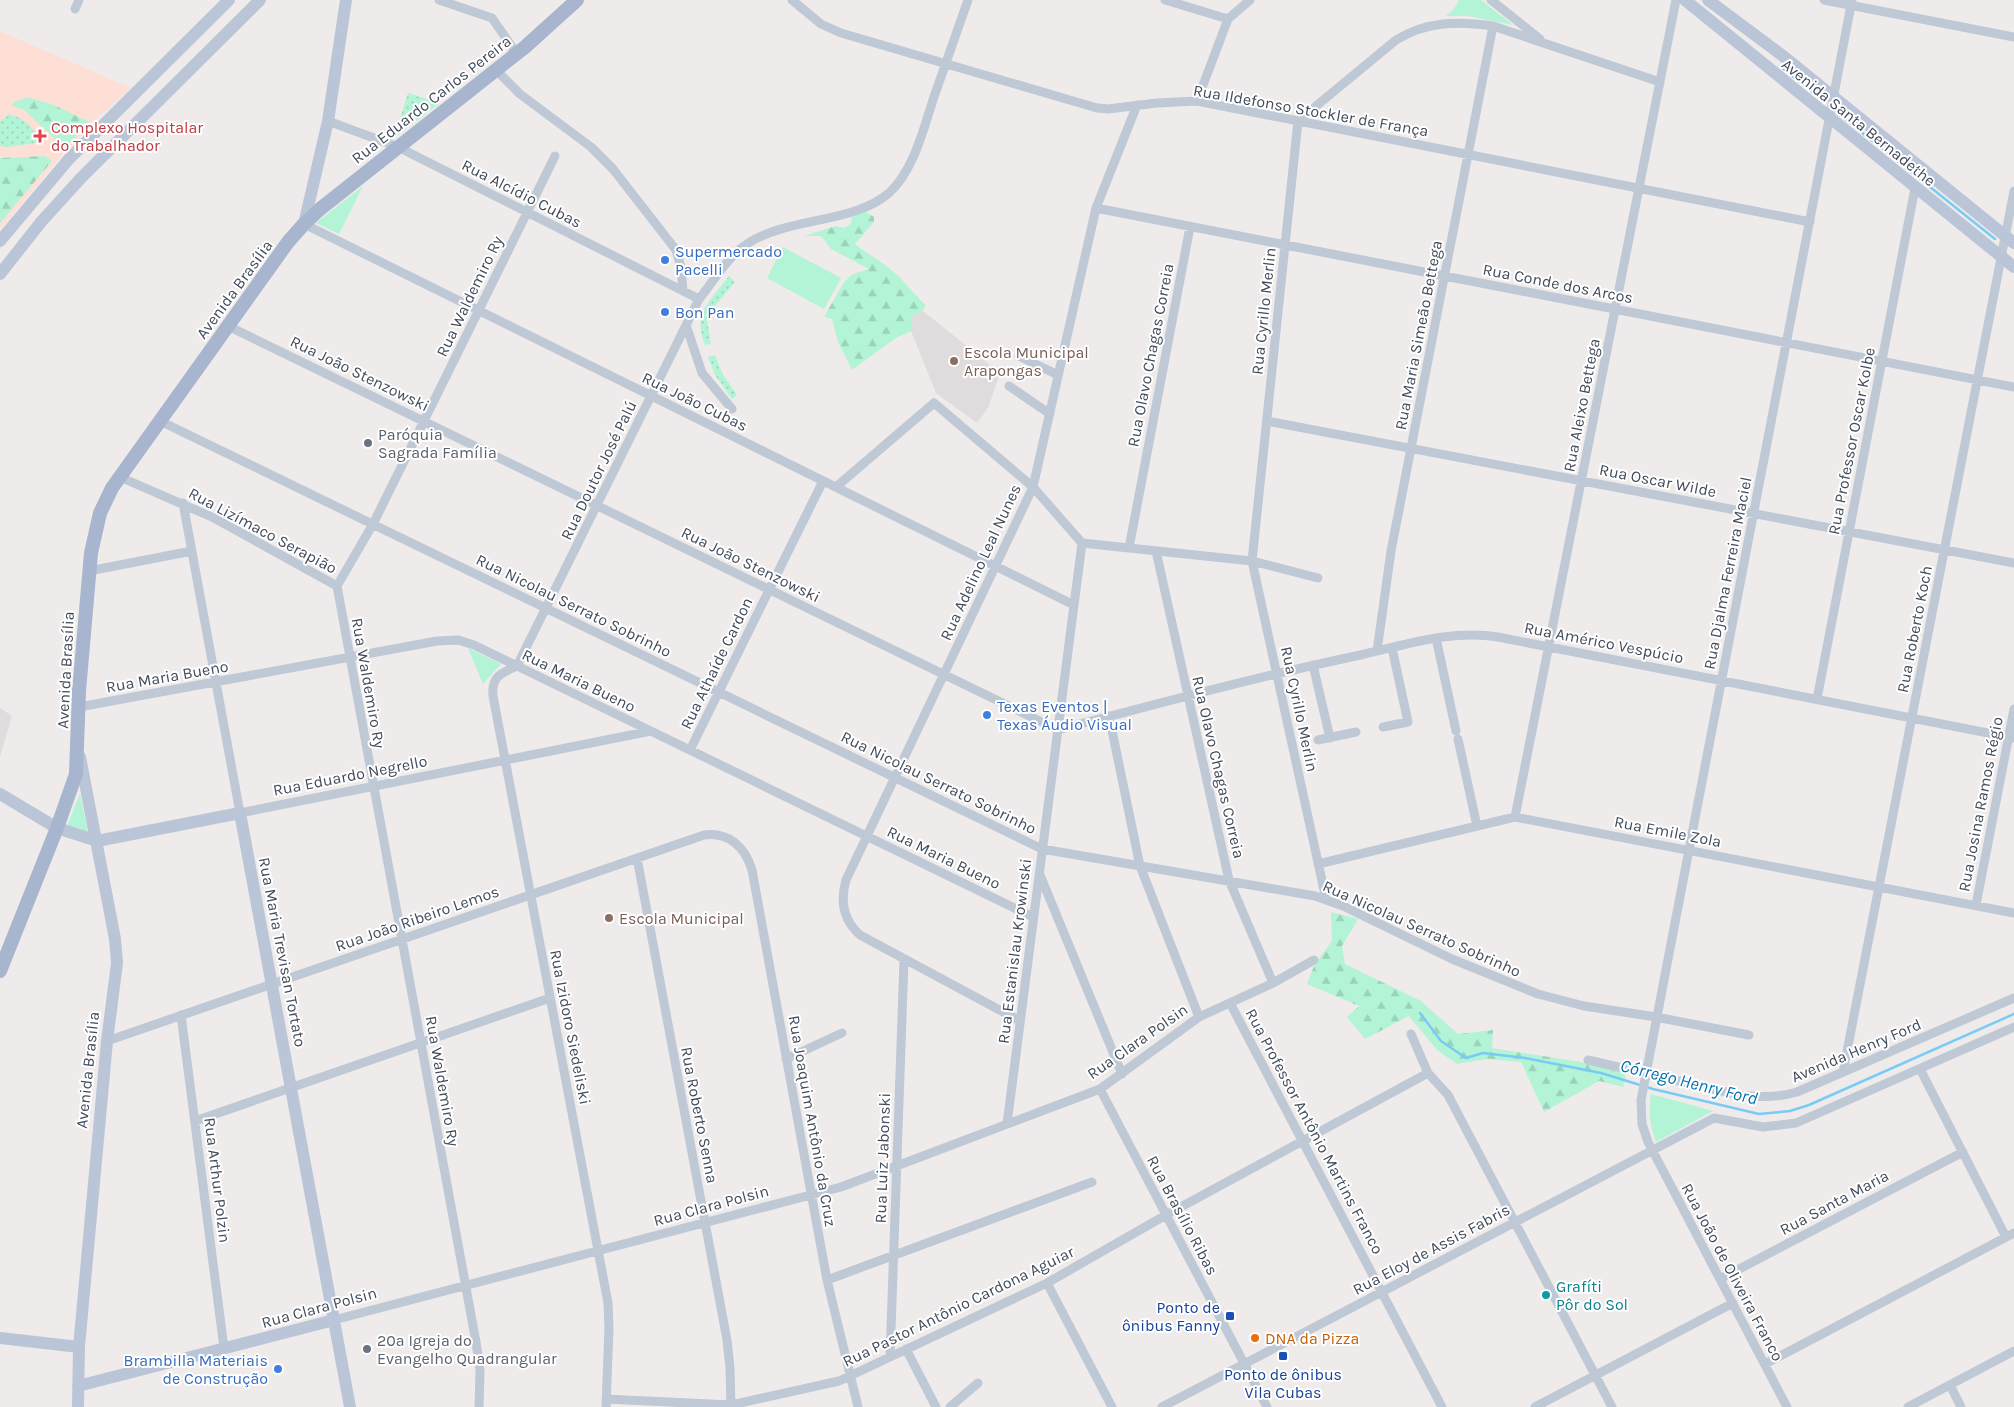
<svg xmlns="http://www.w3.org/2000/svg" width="2014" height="1407" font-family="Karla,sans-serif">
<defs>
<pattern id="grass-dots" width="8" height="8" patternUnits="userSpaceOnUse" patternTransform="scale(1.25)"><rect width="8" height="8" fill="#b2f4d5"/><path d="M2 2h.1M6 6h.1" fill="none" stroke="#9ad3b9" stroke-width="1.8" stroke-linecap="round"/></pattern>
<pattern id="forest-firs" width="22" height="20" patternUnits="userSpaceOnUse" patternTransform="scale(1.25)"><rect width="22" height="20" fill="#b2f4d5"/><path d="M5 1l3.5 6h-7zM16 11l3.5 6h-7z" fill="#9ad3b9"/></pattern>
</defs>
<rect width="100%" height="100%" fill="#efebeb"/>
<path fill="#e0dcdd" d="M922,310l78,63 -12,35 -11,15 -41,-30 -25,-62v-14z
M0,708l12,8 -12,41z"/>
<path fill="#fedfd6" d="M0,31l131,57 -33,29 -36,38 -60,72h-2z"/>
<path fill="url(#grass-dots)" d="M408,93l32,10 -46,35z
M9,114c14,4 22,11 30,23l-3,6 -28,4 -8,-1v-24z
M729,276l6,6 -25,30 -3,8 4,24 -6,1c-13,-32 6,-45 24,-69z
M715,355l7,18 15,22 -5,4 -17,-24 -7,-18z"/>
<path fill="url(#forest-firs)" d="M27,97l27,8 35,17 -24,26 -41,-38 -13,-5 3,-3z
M45,156l7,5 -52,62v-65z
M864,211l10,6v5l-19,22c13,10 29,19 41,30 11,10 19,22 30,31l-3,5 -12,7v14l-15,7 -44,32 -14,-28 -6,-23 -8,-2 20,-35 9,-8 16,-5 -38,-20 -10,-13h-17l32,-10 8,2 7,-4 1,-7z
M1331,912l27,7 -16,27 3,18 76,37 37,33 35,-4 -1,18 89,14 45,12 -3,13 -24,-6 -55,31 -23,-50 -35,-3 -29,5 -20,-14 -28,-34 -44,23 -18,-22 12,-11 -52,-22 7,-18 18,-25z"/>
<path fill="#b2f4d5" d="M1459,0h22l32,25 -45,-9h-22l8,-7z
M363,186l-24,48 -23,-11z
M783,247l58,31 -17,31 -57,-31z
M468,648l33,16 -18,20z
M80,794l8,38 -21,-6z
M1651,1094l62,17 -57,31c-6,-16 -8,-30 -5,-48z"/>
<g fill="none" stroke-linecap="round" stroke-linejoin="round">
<path stroke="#79cbf6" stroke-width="2.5" d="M1780,66l37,30
M1845,119l150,120
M1420,1013l21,28 25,17 17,-5 42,5 76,15 52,16 106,25 31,-3 19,-6 205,-91"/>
<path stroke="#bfc8d5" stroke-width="9" d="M439,0l53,18 25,36
M792,0l29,24 20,9 256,75 11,1 49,-6 40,-2 613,121
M1165,0l63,19
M1491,0l49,39
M1824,0l190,37
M75,9l4,-9
M496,70l24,24 71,53 22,22 63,81 5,17 2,24
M1197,101l31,-82 22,-19
M328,121l70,26 301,152
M1096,208l918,179
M304,224l770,381
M686,325l16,48 30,36
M228,326l830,404c99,-26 198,-53 298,-74 46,-10 94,-27 142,-19l516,101
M1019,356l39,19
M1009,386l41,28
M160,421l882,428 273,47 28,10 109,53 86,35 46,12 72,11 93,18
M1267,421l747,142
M120,477l94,41 123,68
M836,487l98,-84 99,84 49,56 170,18 66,17
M183,503l57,310 411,-82
M1129,548l61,-321
M1156,551l73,329 44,103
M89,571l103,-20
M1436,638l20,93
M1377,651l14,-100 102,-525
M1313,665l17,73
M1817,699l98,-511
M79,707l358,-66 21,-1 16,5 559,272
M1109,716l31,150 59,151
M1383,727l25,-5 -16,-74
M1458,739l19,87
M1318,740l38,-8
M690,750l133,-269
M1515,817l161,-817
M637,858l90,482 3,28 1,39
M1318,864l197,-47 499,96
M1040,875l82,199
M1326,899l-74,-338 46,-440 98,-81c31,-19 62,-19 97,-14l167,56
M1976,905l38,-196
M1230,1003l212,404
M181,1015l43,333
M1020,1021l-160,-86c-17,-15 -20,-34 -14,-55l187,-393 63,-279 41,-103
M1411,1034l17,39 20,22 164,312
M107,1041l597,-206c24,-3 41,11 48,35l75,410 31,127
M786,1059l56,-26
M1588,1060l151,35c20,2 38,3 58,-3l217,-94
M1920,1069l86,168
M1843,1072l171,-881
M1100,1089l167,318
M195,1121l355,-123
M1007,1124l75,-581
M1720,1279l243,-127
M827,1280l265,-98
M1047,1283l65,124
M334,1320l507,-133 259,-98 99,-72 74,-34 41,-23
M906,1349l30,58
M890,1357l14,-397
M1765,1364l249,-131
M1950,1385l11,22
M606,1399l125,6 108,-24 208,-98 119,-68 262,-142
M479,1407l1,-37 -4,-28 -139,-756 36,-62 182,-368
M606,1407l3,-79 -1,-25 -115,-607c-2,-19 8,-23 24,-30l182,-367c15,-18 28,-42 48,-55 40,-27 106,-20 142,-51 26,-24 35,-67 46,-99 11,-32 22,-63 33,-94
M950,1407l28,-24
M1162,1407l552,-289 49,9 33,-4 218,-96
M1535,1407l198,-104
M1787,1407l-139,-265 -6,-18 -1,-24 211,-1100
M1908,1407l106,-56"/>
<path stroke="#bbc5d8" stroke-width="12" d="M1685,0l329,267
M1708,0l75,56 231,187
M304,224l24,-103 18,-121
M0,241l69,-82 160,-159
M0,274l41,-52 40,-44 179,-178
M0,794l57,34 40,13 143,-28 110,594
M0,1338l79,9
M78,1386l256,-66
M78,1407l1,-60 28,-306 10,-78 -2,-24 -35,-182"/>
<path stroke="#a7b5cf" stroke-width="14" d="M0,971l57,-143 19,-54 3,-83 12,-138 9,-40 12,-25 176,-246 16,-18 16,-15 205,-162 52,-47"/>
</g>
<path fill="#e0444e" stroke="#fff" stroke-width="2" d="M37.5 128.5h5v5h5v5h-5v5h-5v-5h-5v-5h5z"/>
<g fill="#3f7fe0" stroke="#fff" stroke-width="2">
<circle cx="665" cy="260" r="5"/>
<circle cx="665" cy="312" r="5"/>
<circle cx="987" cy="715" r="5"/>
<circle cx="278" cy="1369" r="5"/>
</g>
<g fill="#8d6e63" stroke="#fff" stroke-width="2">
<circle cx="954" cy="361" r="5"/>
<circle cx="609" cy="918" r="5"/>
</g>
<g fill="#6b7280" stroke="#fff" stroke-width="2">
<circle cx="368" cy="443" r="5"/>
<circle cx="367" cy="1349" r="5"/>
</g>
<circle fill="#0f9aa8" stroke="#fff" stroke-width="2" cx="1546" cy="1295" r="5"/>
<g fill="#1a4fb4" stroke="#fff" stroke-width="2">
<rect x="1225" y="1311" width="10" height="10" rx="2.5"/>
<rect x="1278" y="1351" width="10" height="10" rx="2.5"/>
</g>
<circle fill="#e8710a" stroke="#fff" stroke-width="2" cx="1255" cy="1338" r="5"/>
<g text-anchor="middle" stroke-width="4" stroke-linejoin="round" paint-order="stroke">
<g font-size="16" fill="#424b5b" stroke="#fff">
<text transform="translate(431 99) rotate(-38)" y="6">Rua Eduardo Carlos Pereira</text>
<text transform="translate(1311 110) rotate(10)" y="6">Rua Ildefonso Stockler de França</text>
<text transform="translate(1859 122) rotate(39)" y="6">Avenida Santa Bernadethe</text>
<text transform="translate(522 193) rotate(27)" y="6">Rua Alcídio Cubas</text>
<text transform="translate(1558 283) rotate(11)" y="6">Rua Conde dos Arcos</text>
<text transform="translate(234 289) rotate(-54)" y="6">Avenida Brasília</text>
<text transform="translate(469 296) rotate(-64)" y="6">Rua Waldemiro Ry</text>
<text transform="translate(1263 311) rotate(-84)" y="6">Rua Cyrillo Merlin</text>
<text transform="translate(1418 335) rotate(-79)" y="6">Rua Maria Simeão Bettega</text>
<text transform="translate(1150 355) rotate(-79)" y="6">Rua Olavo Chagas Correia</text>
<text transform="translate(360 373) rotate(26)" y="6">Rua João Stenzowski</text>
<text transform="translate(695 401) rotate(26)" y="6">Rua João Cubas</text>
<text transform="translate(1581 405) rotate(-79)" y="6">Rua Aleixo Bettega</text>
<text transform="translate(1851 441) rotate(-79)" y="6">Rua Professor Oscar Kolbe</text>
<text transform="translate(598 470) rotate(-64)" y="6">Rua Doutor José Palú</text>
<text transform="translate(1658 480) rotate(11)" y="6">Rua Oscar Wilde</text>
<text transform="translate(263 530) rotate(28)" y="6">Rua Lizímaco Serapião</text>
<text transform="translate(980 562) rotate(-65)" y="6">Rua Adelino Leal Nunes</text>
<text transform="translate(751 564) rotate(26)" y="6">Rua João Stenzowski</text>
<text transform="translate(1727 573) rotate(-79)" y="6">Rua Djalma Ferreira Maciel</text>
<text transform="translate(574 605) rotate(26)" y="6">Rua Nicolau Serrato Sobrinho</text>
<text transform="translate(1914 629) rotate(-79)" y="6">Rua Roberto Koch</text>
<text transform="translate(1604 642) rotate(11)" y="6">Rua Américo Vespúcio</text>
<text transform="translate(716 663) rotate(-64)" y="6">Rua Athaíde Cardon</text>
<text transform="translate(65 670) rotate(-87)" y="6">Avenida Brasília</text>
<text transform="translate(167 676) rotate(-10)" y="6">Rua Maria Bueno</text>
<text transform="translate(579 680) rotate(26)" y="6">Rua Maria Bueno</text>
<text transform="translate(369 683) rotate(80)" y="6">Rua Waldemiro Ry</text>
<text transform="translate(1300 709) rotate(78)" y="6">Rua Cyrillo Merlin</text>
<text transform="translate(1219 767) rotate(77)" y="6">Rua Olavo Chagas Correia</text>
<text transform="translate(350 775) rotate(-11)" y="6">Rua Eduardo Negrello</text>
<text transform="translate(939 782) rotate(26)" y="6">Rua Nicolau Serrato Sobrinho</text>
<text transform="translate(1980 804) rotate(-79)" y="6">Rua Josina Ramos Régio</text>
<text transform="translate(1668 831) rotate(11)" y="6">Rua Emile Zola</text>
<text transform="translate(944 857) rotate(26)" y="6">Rua Maria Bueno</text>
<text transform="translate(417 918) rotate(-19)" y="6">Rua João Ribeiro Lemos</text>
<text transform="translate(1422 928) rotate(24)" y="6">Rua Nicolau Serrato Sobrinho</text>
<text transform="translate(1014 951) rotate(-83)" y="6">Rua Estanislau Krowinski</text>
<text transform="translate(283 952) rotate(79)" y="6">Rua Maria Trevisan Tortato</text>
<text transform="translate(571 1027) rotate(79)" y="6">Rua Izidoro Siedeliski</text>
<text transform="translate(1137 1041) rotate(-35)" y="6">Rua Clara Polsin</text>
<text transform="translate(1856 1050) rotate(-23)" y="6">Avenida Henry Ford</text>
<text transform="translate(87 1070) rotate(-84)" y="6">Avenida Brasília</text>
<text transform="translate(443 1081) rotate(80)" y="6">Rua Waldemiro Ry</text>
<text transform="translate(700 1115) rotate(79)" y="6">Rua Roberto Senna</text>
<text transform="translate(813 1121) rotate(80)" y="6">Rua Joaquim Antônio da Cruz</text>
<text transform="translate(1315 1131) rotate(62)" y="6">Rua Professor Antônio Martins Franco</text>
<text transform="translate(882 1158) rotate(-88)" y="6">Rua Luiz Jabonski</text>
<text transform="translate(218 1180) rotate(83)" y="6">Rua Arthur Polzin</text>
<text transform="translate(1834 1202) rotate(-28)" y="6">Rua Santa Maria</text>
<text transform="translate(711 1205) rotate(-15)" y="6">Rua Clara Polsin</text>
<text transform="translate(1183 1215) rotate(62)" y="6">Rua Brasílio Ribas</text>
<text transform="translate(1431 1249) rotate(-28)" y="6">Rua Eloy de Assis Fabris</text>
<text transform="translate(1733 1272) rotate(62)" y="6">Rua João de Oliveira Franco</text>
<text transform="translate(958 1306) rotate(-26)" y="6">Rua Pastor Antônio Cardona Aguiar</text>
<text transform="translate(319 1307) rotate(-15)" y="6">Rua Clara Polsin</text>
</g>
<g font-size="16" fill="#be3a42" stroke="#fff" text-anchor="start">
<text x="51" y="133">Complexo Hospitalar<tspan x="51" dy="18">do Trabalhador</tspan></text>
</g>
<g font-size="16" fill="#366cbe" stroke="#fff" text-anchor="start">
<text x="675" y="257">Supermercado<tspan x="675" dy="18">Pacelli</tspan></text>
<text x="675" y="318">Bon Pan</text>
<text x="997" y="712">Texas Eventos |<tspan x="997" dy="18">Texas Áudio Visual</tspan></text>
<text x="268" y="1366" text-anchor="end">Brambilla Materiais<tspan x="268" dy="18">de Construção</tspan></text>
</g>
<g font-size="16" fill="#785e54" stroke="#fff" text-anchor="start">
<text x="964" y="358">Escola Municipal<tspan x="964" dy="18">Arapongas</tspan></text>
<text x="619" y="924">Escola Municipal</text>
</g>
<g font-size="16" fill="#5b616d" stroke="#fff" text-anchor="start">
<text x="378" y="440">Paróquia<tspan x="378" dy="18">Sagrada Família</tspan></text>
<text x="377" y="1346">20ª Igreja do<tspan x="377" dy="18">Evangelho Quadrangular</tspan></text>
</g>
<g font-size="16" fill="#0d838f" stroke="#fff" text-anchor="start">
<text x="1556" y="1292">Grafíti<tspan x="1556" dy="18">Pôr do Sol</tspan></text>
</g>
<g font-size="16" fill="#164399" stroke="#fff" text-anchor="end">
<text x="1220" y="1313">Ponto de<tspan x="1220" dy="18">ônibus Fanny</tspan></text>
<text x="1283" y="1380" text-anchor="middle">Ponto de ônibus<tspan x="1283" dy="18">Vila Cubas</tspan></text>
</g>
<g font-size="16" fill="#c56008" stroke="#fff" text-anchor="start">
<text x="1265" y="1344">DNA da Pizza</text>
</g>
<g font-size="18" font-style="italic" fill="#0072af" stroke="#fff">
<text transform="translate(1689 1082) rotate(14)" y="6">Córrego Henry Ford</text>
</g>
</g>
</svg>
